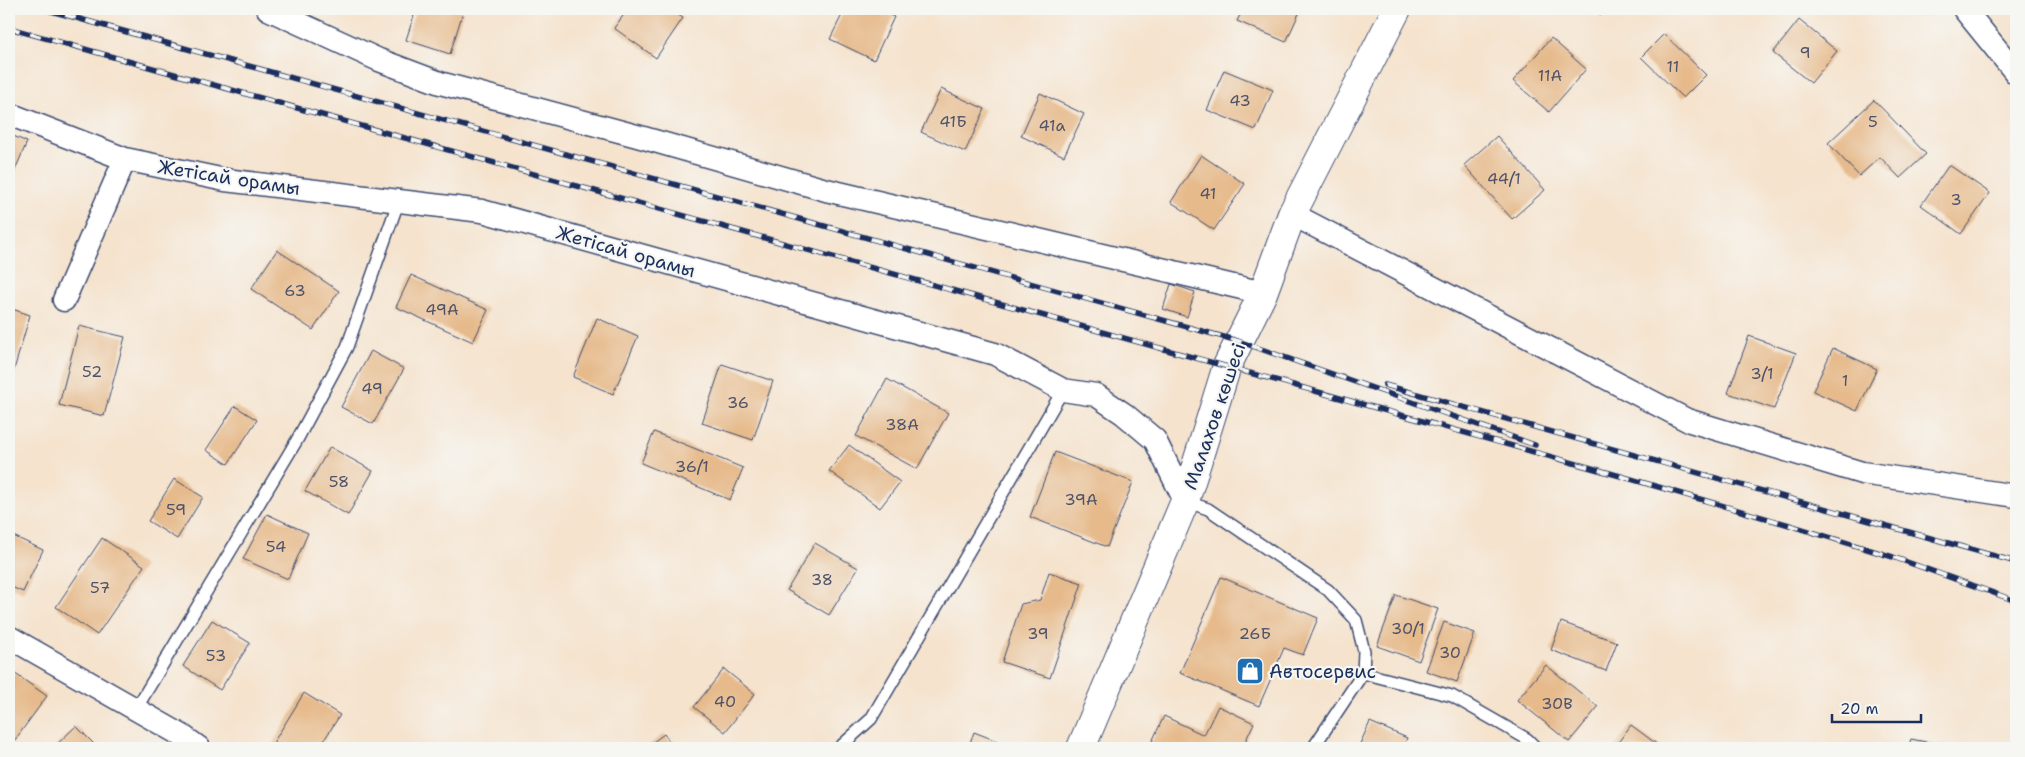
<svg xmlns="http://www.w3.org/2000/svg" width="2025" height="757" font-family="'Shantell Sans',sans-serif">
<rect width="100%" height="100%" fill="#f6f6f2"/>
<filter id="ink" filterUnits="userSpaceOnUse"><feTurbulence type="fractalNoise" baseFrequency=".02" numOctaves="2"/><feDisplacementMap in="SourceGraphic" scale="10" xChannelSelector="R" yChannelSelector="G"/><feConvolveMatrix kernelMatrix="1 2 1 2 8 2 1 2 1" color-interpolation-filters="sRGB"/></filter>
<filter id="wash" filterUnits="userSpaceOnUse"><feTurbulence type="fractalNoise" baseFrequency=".0096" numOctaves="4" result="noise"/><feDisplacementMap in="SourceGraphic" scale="20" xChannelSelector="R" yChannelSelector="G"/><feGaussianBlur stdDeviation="1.12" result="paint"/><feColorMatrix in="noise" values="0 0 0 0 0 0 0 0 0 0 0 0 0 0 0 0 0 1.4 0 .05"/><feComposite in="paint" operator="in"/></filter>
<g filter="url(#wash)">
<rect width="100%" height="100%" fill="#f5e3ce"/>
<g id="blocks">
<path fill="#e6ba8b" d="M416,9h36l11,3 -13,42 -44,-14z
M628,9h41l14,9 -27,40 -42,-30z
M845,9h31l18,8 -20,43 -44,-21z
M1243,9h58l-15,33 -49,-21z
M1594,9h13l-6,6z
M1799,20l38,31 -26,32 -38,-30z
M1664,34l42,41 -23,23 -42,-41z
M1551,38l35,31 -37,43 -36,-31z
M1224,70l49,20 -17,40 -49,-20z
M941,89l44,20 -20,43 -44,-20z
M1040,93l44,21 -20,42 -43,-20z
M1874,100l52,54 -26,24 -20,-21 -21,19 -31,-33z
M9,134l18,8 -18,42z
M1497,136l48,54 -33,29 -48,-54z
M1201,155l44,29 -31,46 -43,-28z
M1949,165l41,28 -29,41 -40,-29z
M277,250l62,41 -26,39 -62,-41z
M411,275l77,35 -15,32 -77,-35z
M1171,284l24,8 -8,25 -24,-8z
M9,308l21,7 -19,65h-2z
M597,318l41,18 -25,58 -40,-17z
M79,326l46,11 -21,79 -45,-11z
M1749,336l47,17 -22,56 -46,-16z
M1833,348l44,21 -20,42 -44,-20z
M371,351l33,18 -31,55 -32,-17z
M722,364l51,17 -20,59 -51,-17z
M887,379l61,34 -31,56 -61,-33z
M235,406l22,14 -29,44 -22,-14z
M654,432l89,36 -13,32 -89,-37z
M849,445l51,37 -20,26 -51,-37z
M330,447l43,24 -25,44 -43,-24z
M1055,452l78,30 -26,65 -77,-30z
M174,479l29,18 -26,42 -29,-18z
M267,514l41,19 -20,46 -45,-20z
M9,534l34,16 -20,42 -14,-6z
M102,538l42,28 -47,69 -41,-28z
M815,543l43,25 -29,47 -42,-25z
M1049,572l33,11 -32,95 -48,-16 19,-58 19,-4z
M1221,577l97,41 -15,37 -19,-7 -25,58 -79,-33z
M1396,595l42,14 -19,52 -42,-15z
M212,620l38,23 -30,47 -37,-24z
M1444,622l31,11 -18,49 -31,-11z
M1561,622l56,20 -11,29 -55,-21z
M1546,665l52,42 -29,35 -52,-42z
M724,669l31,25 -30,38 -31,-25z
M14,673l33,23 -38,52v-68z
M304,693l36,22 -21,33h-49z
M1218,706l36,17 -12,25h-93l15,-32 40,19z
M1370,722l37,16 -4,10h-45z
M1631,725l31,23h-48z
M76,726l22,22h-45z
M974,732l41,16h-47z
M664,734l11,14h-30z
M1911,739l35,7v2h-38z"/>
</g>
</g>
<g filter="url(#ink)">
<use href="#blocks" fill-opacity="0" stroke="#3c4a6f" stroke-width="1"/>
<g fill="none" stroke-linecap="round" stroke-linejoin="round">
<g stroke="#3c4a6f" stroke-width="14">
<path id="lane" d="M1185,501l23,8 120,81 28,30 8,31 -1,22 89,23 75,43 9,9
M136,709l161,-269 50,-93 52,-147
M839,748l32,-29 192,-329
M1313,748l50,-75"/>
</g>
<g stroke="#3c4a6f" stroke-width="25">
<path id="street" d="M268,9l111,51 61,23 197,53 189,54 437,103
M1964,9l52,64
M9,114l116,45 100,21 257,31 513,143 68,36 33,5 28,19 31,26 30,61
M1292,214l395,206 175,53 154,23
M64,300l61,-141
M9,637l172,98 18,13"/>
</g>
<g stroke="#3c4a6f" stroke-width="30">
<path id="secondary" d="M1081,748l104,-247 42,-135 36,-73 29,-79 105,-205"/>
</g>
<use href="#lane" stroke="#fff" stroke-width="11"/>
<use href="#street" stroke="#fff" stroke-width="22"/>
<use href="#secondary" stroke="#fff" stroke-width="28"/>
<g stroke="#1b2f5e" stroke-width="5.5">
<path id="rail" d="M44,9l1194,332 297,104
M9,28l1615,449 162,47 107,33 123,44
M1385,385l631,177"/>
</g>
<use href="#rail" stroke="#f6f6f2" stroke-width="4" stroke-dasharray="11" stroke-linecap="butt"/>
</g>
</g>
<defs>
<g id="shop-square" transform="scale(1.4375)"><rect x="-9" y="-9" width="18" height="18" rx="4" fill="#1f6fb2" stroke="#f6f6f2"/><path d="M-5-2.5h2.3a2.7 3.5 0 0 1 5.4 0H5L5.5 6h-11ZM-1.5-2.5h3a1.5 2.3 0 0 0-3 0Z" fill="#fff"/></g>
</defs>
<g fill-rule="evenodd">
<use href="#shop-square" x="1250" y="671"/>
</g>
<g text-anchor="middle" stroke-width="4.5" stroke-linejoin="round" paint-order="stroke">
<g font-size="16" fill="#4e5269">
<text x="1805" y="58">9</text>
<text x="1673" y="72">11</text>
<text x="1550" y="81">11А</text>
<text x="1240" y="106">43</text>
<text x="953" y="127">41Б</text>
<text x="1873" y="127">5</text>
<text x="1052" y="131">41а</text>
<text x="1504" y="184">44/1</text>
<text x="1208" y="199">41</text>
<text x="1956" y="205">3</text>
<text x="295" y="296">63</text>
<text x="442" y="315">49А</text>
<text x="92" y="377">52</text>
<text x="1762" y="379">3/1</text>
<text x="1845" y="386">1</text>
<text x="372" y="394">49</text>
<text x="738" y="408">36</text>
<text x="902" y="430">38А</text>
<text x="692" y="472">36/1</text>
<text x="339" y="487">58</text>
<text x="1081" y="505">39А</text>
<text x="176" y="515">59</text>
<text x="276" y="552">54</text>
<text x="822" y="585">38</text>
<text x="100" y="593">57</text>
<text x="1408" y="634">30/1</text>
<text x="1038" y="639">39</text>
<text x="1255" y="639">26Б</text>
<text x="1450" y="658">30</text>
<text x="216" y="661">53</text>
<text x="725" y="707">40</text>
<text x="1557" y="709">30В</text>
</g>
<g font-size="19" fill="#1b2f5e" stroke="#f6f6f2">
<text transform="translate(229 177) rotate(9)" y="7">Жетісай орамы</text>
<text transform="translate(626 251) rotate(16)" y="7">Жетісай орамы</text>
<text transform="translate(1214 416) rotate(-71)" y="7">Малахов көшесі</text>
</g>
<g font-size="19" fill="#1b2f5e" stroke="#f6f6f2" text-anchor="start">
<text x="1269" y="678">Автосервис</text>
</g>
</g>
<rect width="2025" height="757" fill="none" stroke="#f6f6f2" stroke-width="30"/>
<path d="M1832 714v8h89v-8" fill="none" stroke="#1b2f5e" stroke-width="2.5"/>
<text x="1840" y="714" font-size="15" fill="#1b2f5e" stroke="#f6f6f2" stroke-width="4" paint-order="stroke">20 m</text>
</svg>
